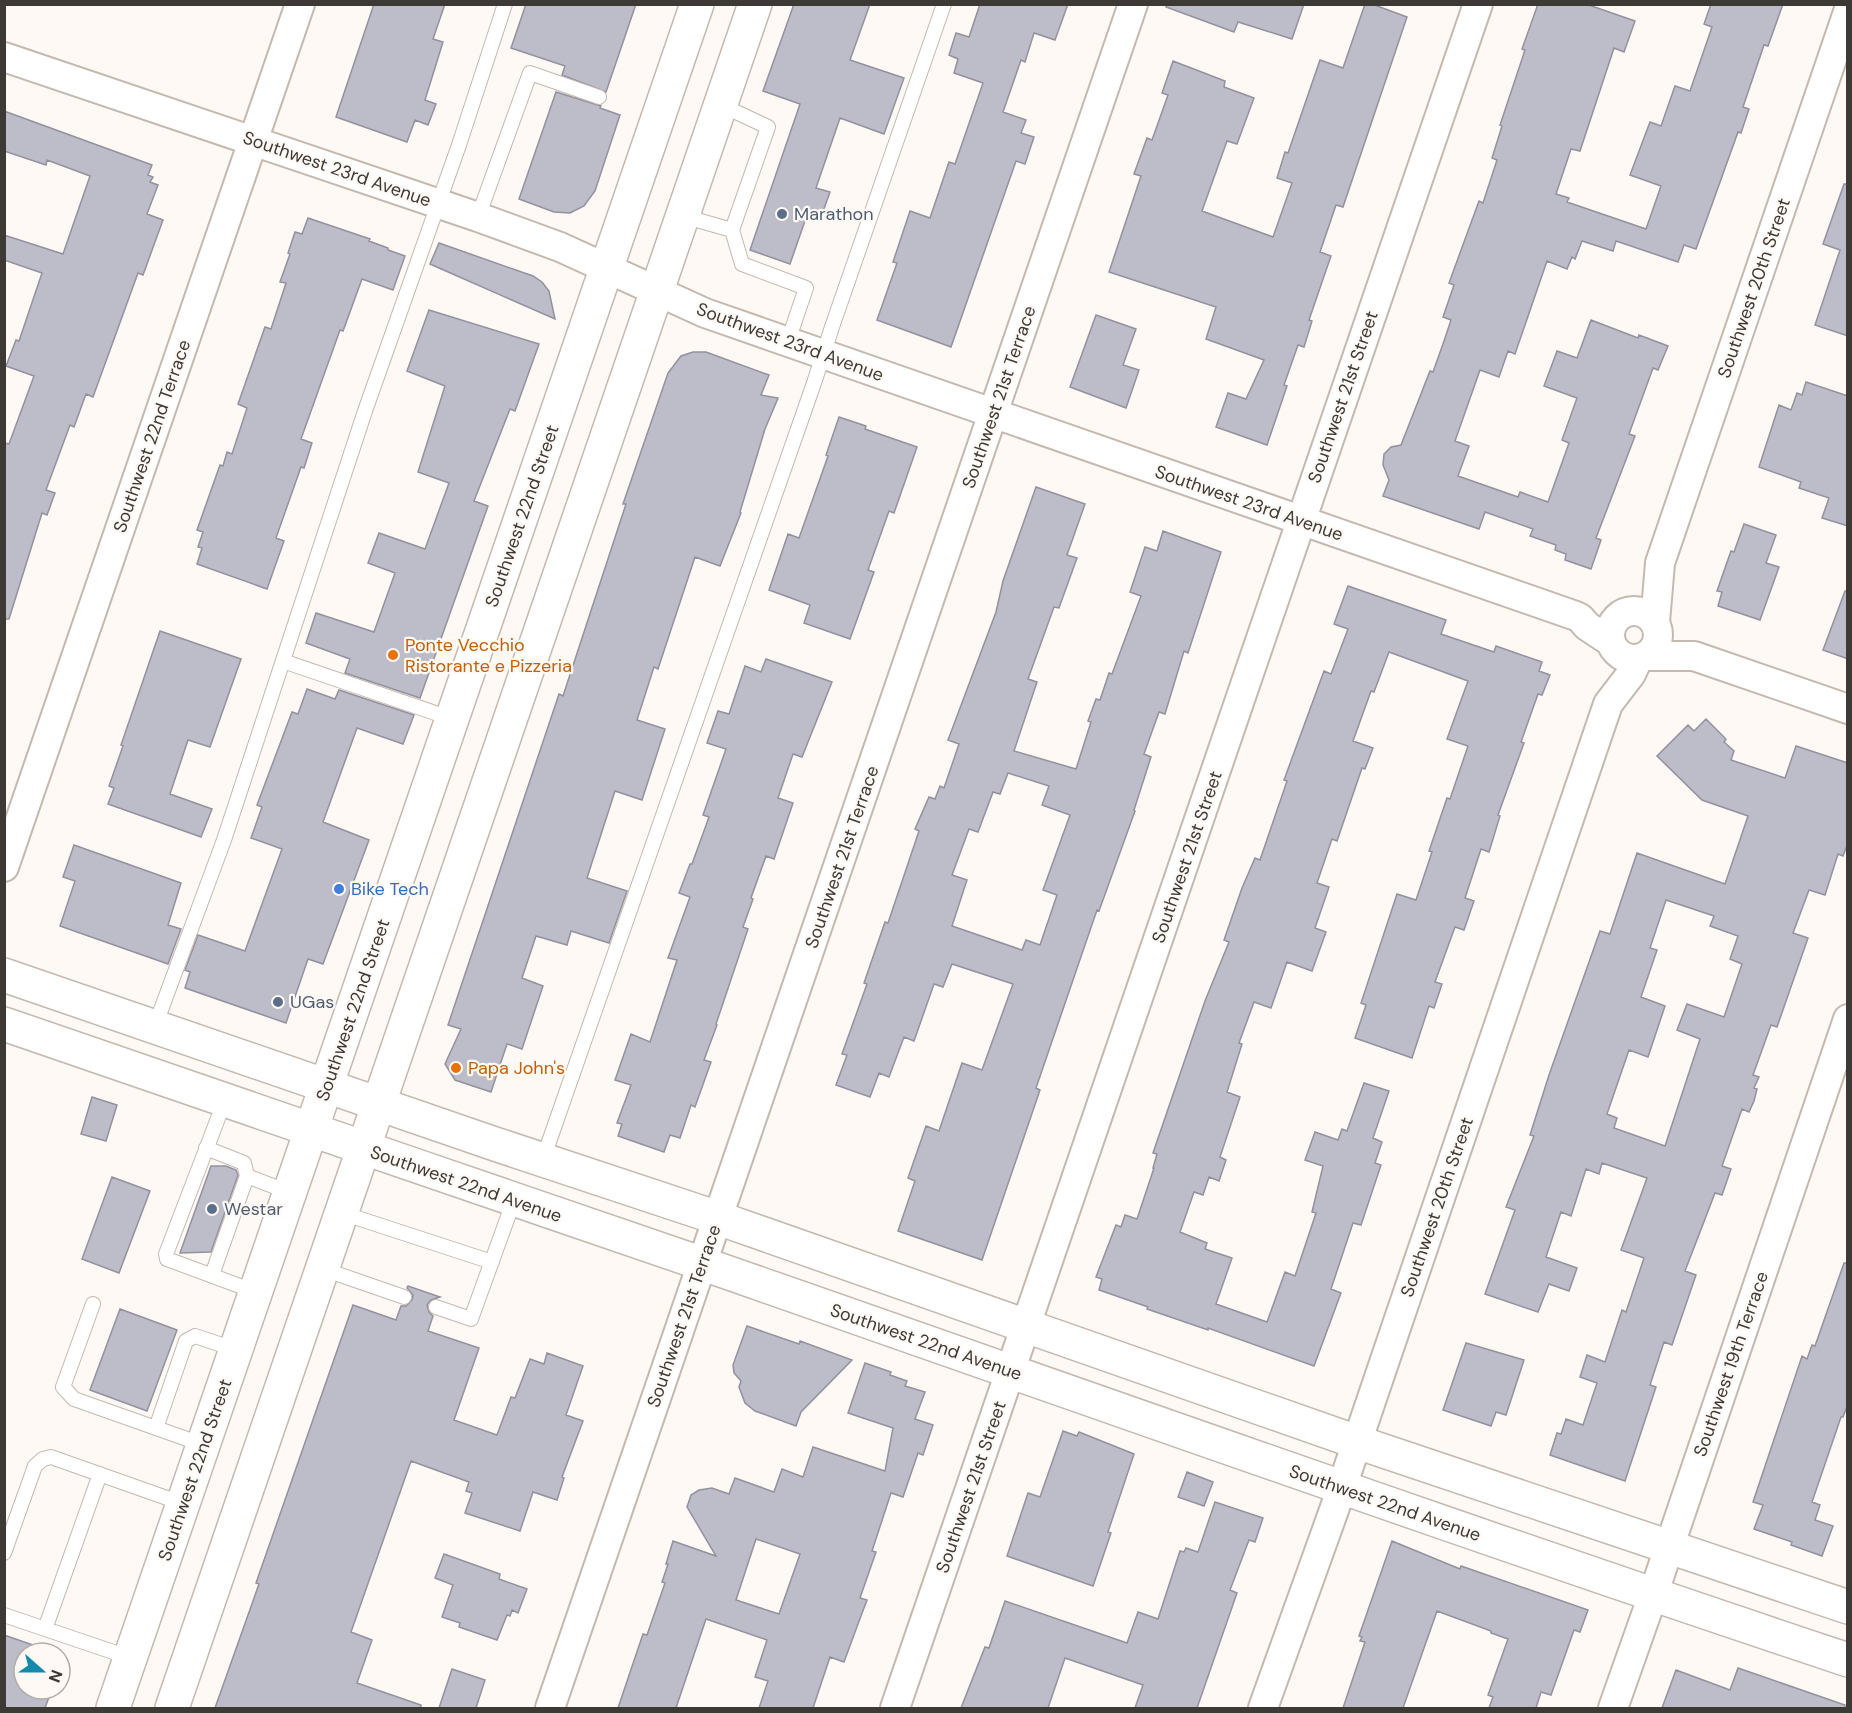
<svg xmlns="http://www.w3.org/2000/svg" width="1852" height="1713" font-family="'DM Sans',sans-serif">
<rect width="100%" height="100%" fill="#fef9f5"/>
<path fill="#bdbcc9" stroke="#93919e" stroke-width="1.5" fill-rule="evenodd" d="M374,4h71l-12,35 10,3 -18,58 11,4 -8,21 -13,-5 -8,22 -71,-25z
M526,4h110l-30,88 -44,-17 3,-9 -54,-18z
M794,4h76l-20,56 54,18 -20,56 -44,-16 -24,70 14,4 -10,28 -13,-5 -17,49 -40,-14 50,-146 -37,-13z
M980,4h88l-13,36 -21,-7 -9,29 -4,-2 -18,52 23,8 -5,13 13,4 -9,27 -9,-3 -65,186 -74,-27 20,-57 -4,-1 17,-51 20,7 19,-56 6,2 28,-81 -29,-10 4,-14 -9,-4 7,-22 13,4z
M1166,4h138l-12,35 -54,-17 -4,10 -68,-25z
M1365,4h7l35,13 -64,190 -7,-2 -16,47 11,4 -22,64 3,1 -8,26 -6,-2 -14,40 3,1 -20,59 -51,-18 12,-34 18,6 18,-39 -58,-21 10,-32 -107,-35 32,-96 -7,-2 13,-36 5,2 16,-45 -6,-2 11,-32 52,20 -1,6 30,11 -17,46 -10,-3 -25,70 71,26 19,-54 -15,-5 8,-26 3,1 32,-93 23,8z
M1538,4h48l49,17 -11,31 -10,-4 -34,103 -9,-2 -15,45 13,4 -2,4 79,27 15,-43 -31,-11 20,-53 11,4 14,-40 15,5 22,-64 -8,-3 7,-20h72l-15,42 -4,-1 -21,62 6,2 -8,24 -3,-1 -42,117 -12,-4 -6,17 -62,-21 -3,10 -31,-10 -7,18 -3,-2 -5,12 -20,-8 -32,93 -7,-3 -9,26 -19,-7 -25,71 14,5 -11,30 60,21 2,-5 28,10 21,-59 -7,-3 15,-42 -33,-12 13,-35 20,7 14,-38 47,18 1,-3 29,11 -10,24 -5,-2 -24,66 6,2 -39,102 5,2 -10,29 -26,-9 1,-6 -11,-4 1,-5 -26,-9 3,-7 -48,-17 -6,17 -96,-33 6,-16 -6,-15 1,-11 7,-7 10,-2 29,-74 3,1 11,-31 7,-21 -8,-3 11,-32 -5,-2 30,-82 4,2 14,-43 -5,-2 10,-32 -2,-1 25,-75 -3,-1z
M556,92l45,14 -1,2 20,7 -25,76 -11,15 -14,7 -16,-1 -35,-13z
M4,111l148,54 -4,10 5,2 -3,5 8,3 -11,29 16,6 -20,55 -5,-2 -45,124 -7,-3 -12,33 -4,-2 -24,65 9,3 -8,22 -5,-2 -33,106h-5v-176l5,1 25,-68 -28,-10 10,-26 3,1 23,-68 -38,-13v-25l59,19 27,-78 -43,-16 -1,5 -42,-14z
M1844,184h4v152l-33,-11 25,-75 -17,-6z
M308,218l62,21 -1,2 19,7v2l17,6 -12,34 -31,-11 -19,52 -3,-1 -39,109 11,4 -8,25 -3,-1 -25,71 8,3 -17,48 -70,-25 5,-16 -4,-1 5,-15 -6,-2 23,-65 3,1 4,-14 5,2 15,-46 -9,-4 27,-77 6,2 15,-46 -6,-1 10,-28 -2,-1 7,-21 7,2z
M439,243l94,33 9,6 7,9 6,28 -125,-55z
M429,310l110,34 -24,67 -5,-2 -36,92 14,5 -68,192 -75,-25 5,-14 -44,-16 10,-30 58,19 21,-59 -27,-10 11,-30 46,16 24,-66 -31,-11 27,-86 -38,-15z
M1096,315l40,14 -13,36 16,5 -13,38 -56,-21z
M693,352h13l63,23 -8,20 17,3 -13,31 -25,83 1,1 -21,53 -25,-9 -37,112 -4,-2 -17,53 28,9 -23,71 -27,-9 -28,87 40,13 -18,52 -38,-12 -4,14 -31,-9 -14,42 21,8 -21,63 -15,-5 -16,48 -36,-12 -10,-16 16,-35 -13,-4 111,-331 4,2 63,-192h-3l45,-131 13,-17z
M1806,382l42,14v130l-26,-8 7,-20 -30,-10 2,-6 -42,-15 20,-62 12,5 6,-17 5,2z
M839,417l27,9 -1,3 52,18 -23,66 -5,-2 -21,59 6,2 -24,67 -46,-16 6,-18 -41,-15 19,-56 11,4 29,-82 -2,-1z
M1036,487l49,17 -18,51 10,3 -18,50 -5,-1 -26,72 9,3 -23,69 62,18 15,-47 -3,-1 8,-22 4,1 9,-27 3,1 29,-78 -11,-4 15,-45 12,4 6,-20 58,21 -33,101 -4,-2 -19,63 -6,-2 -15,42 7,3 -17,53 1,1 -36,100 -2,-1 -61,178 4,2 -58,170 -84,-29 17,-50 -7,-3 18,-52 13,5 23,-68 20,7 31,-86 -61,-20 -9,23 -9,-3 -20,57 -10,-4 -15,40 -10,-4 -9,24 -34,-12 11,-30 -5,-1 25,-70 -3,-1 21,-61 3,1 31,-92 -4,-2 14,-32 6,2 5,-13 4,2 15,-44 -11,-4 48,-128 7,-31zM1008,773l41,13 -7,19 28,10 -27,75 14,5 -17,50 -14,-5 -4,10 -70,-24 15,-46 -15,-5 17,-46 9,3 15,-40 7,2z
M1744,524l32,11 -10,28 13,4 -19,53 -42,-14 4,-14 -5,-1 14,-40 3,1z
M1348,586l98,34 -5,14 53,18 2,-6 46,16 -3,9 11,4 -8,20 -4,-1 -17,48 3,1 -26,72 2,1 -11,36 -8,-3 -16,49 9,3 -10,29 -9,-3 -20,55 7,2 -8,24 -5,-2 -17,52 -57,-20 11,-33 -5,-2 36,-109 19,6 16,-48 -3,-1 18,-53 3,1 18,-53 -21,-7 21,-58 -79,-29 -15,40 -3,-1 -18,50 20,7 -8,21 -3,-1 -25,73 -5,-2 -15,44 12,4 -14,41 11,4 -14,39 -25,-9 -16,46 -17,-6 -15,41 3,1 -15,48 13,5 -20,60 6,3 -7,21 -10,-4 -6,18 -9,-3 -14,40 27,11 -2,6 27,9 -16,46 51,18 18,-50 10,4 21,-63 -4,-1 11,-46 -18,-6 10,-28 23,8 4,-11 5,2 17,-48 25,8 -16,47 9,4 -7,21 6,2 -20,60 -8,-2 -22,66 10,4 -27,73 -106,-38v2l-61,-21 1,-2 -49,-17 3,-11 -6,-2 20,-52 5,2 4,-12 12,4 17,-51h-1l4,-14 -4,-1 52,-152 24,-59 -5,-2 18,-52 13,-30 5,2 27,-79 -3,-1 40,-109 7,3 17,-45 -14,-5z
M1845,591h3v68l-25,-9z
M160,631l81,28 -31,88 -22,-7 -18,54 42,15 -11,28 -93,-33 6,-16 -5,-2 14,-40 -2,-1z
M766,659l66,23 -30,75 -9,-3 -15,44 15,5 -19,56 -8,-3 -15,42 2,1 -10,28 5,2 -32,95 1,1 -13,35 7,2 -16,45 -4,-2 -11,33 -10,-3 -6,17 -46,-16 4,-12 -5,-1 14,-38 -16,-5 16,-46 19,8 27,-82 -9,-2 22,-61 -11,-4 11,-29h2l17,-47 -6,-2 23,-66 -19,-6 11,-32 11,3 16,-48 16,6z
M307,689l28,10 4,-9 75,25 -11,29 -46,-16 -34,94 46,18 -46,124 -15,-5 -22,64 -101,-35 5,-16 -5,-2 13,-35 47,16 37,-102 -31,-11 11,-31 -5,-2 35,-93 6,2z
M1706,719l20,20 -2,3 10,9 -3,9 54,18 11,-32 52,17v80l-5,13 -5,-2 -13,41 -16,-5 -16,43 15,5 -31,89 -6,-2 -18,50 6,2 -5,11 3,1 -3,12 -5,11 -7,-3 -20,57 9,3 -9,26 -7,-2 -30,78 11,4 -24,70 -8,-3 -14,43 6,2 -31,94 -75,-26 7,-22 4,1 5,-15 17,6 14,-42 -17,-6 7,-22 18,7 17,-52 4,2 18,-54 -23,-8 26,-72 -45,-15 -3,11 -13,-5 -15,47 -10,-4 -15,45 31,11 -8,23 -20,-7 -11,28 -53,-18 30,-84 -9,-3 28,-71 -4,-1 19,-60 51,-144 10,3 27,-81 88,31 23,-68 -46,-16 -45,-44 31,-31 6,6zM1666,900l48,16 -4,10 28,10 -8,23 12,5 -18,53 -37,-13 -10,26 23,9 -35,107 -51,-18 3,-10 -10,-4 22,-64 19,7 17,-51 -24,-9 16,-47 -7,-2z
M74,845l107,38 -13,42 13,4 -13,35 -108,-38 15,-45 -12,-4z
M92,1097l25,8 -11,36 -25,-7z
M211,1166h15l10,4 2,5 -27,77 -31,1z
M112,1177l38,14 -31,82 -37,-14z
M1844,1263h4v141l-5,13h-2l-29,85 8,3 -5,15 18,6 -11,30 -31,-11 1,-3 -38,-13 9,-24 -10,-3 49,-146 5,3 5,-14 3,1z
M408,1286l32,11 -9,3 -4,5 2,7 4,4 -5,15 51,17 -25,72 43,15 14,-38 4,1 15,-39 14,5 3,-11 36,13 -17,49 17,6 -21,56 2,1 -7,22 -24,-8 -13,39 -55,-18 7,-20 -6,-2 3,-9 -58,-21 -60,171 21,8 -15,43 64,22v3h-206l44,-124 -3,-1 97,-278 43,15 5,-14h5l6,-6 1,-5 -6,-7z
M120,1309l57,21 -30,81 -57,-21z
M747,1326l52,18 1,-3 52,19 -51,52 -5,14 -41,-15 -10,-8 -6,-16 2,-6 -7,-8 -1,-8z
M1466,1343l58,17 -18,55 -10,-3 -5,14 -48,-16z
M865,1363l26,9 -1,3 17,6 -2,5 20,6 -10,27 18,6 -10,30 -5,-2 -15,44 -12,-4 -19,58 4,1 -16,46 7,2 -9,24 -14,38 -14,-5 -17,51h-54l9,-27 -13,-4 12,-37 -61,-21 -30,89h-58l25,-74 4,1 18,-52 -3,-1 6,-18h-2l7,-23 43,15 -29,-49 4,-12 8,-5 13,-2 17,6 6,-16 39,14 8,-23 21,8 10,-30 72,24 8,-43 -45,-15zM756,1539l44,15 -21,60 -43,-14z
M1063,1431l14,5 2,-4 55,22 -26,78 3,1 -18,53 -86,-30 21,-63 12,4z
M1187,1472l26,10 -9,24 -26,-9z
M1215,1502l48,16 -8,24 -6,-2 -19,50 7,3 -40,115h-62l8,-23 -78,-27 -17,50h-87l24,-61 4,1 16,-47 122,42 11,-31 20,7 22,-68 4,1 2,-4 12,4z
M1392,1541l68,28 1,-3 127,44 -8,22 -6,-2 -23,65 -10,-3 -5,16h-47l4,-11 -5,-2 20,-56 -17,-6v-2l-54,-20 -34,97h-60l22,-66 -5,-1 2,-4 -3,-1z
M444,1554l56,20 -1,5 28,10 -9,24 -6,-3 -2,6 -3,-1 -10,25 -38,-13 1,-4 -18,-6 11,-32 -18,-7z
M4,1635l52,18h-32v36h28l-7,19h-41z
M1738,1668l107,37v3h-183l14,-38 54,20z
M452,1669l33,11 -9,28h-37z"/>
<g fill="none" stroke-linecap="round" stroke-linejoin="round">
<g stroke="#c5b9af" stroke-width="16">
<path id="service" d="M683,216l49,14 36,-103 -47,-22
M478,217l52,-144 69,24
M732,230l10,34 64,24 -18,53
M283,661l170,58
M155,1026l69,-186 141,-429 94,-266 46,-141
M225,1100l-59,154 1,5 89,33
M206,1148l38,15 3,13
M543,1159l271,-776 18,-56 112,-323
M342,1213l150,49
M323,1269l81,28
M212,1275l35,-99 44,17
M93,1304l-30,83 11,12 130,46
M436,1307l35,12 43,-119
M156,1428l30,-87 9,-5 42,14
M4,1553l31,-87 8,-7 8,-2 133,47
M4,1615l127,43
M45,1629l55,-155"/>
</g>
<g stroke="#c5b9af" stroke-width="32">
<path id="minor" d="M4,57l474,160 82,30 145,66 871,303 4,2 7,8 24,16
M1610 635a24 24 0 1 1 48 0a24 24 0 1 1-48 0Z
M1655,622l5,-59 188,-551
M1647,656h47l154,53
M4,867l296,-863
M550,1708l583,-1704
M895,1708l583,-1704
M1263,1708l71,-198 274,-806 23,-30 7,-15
M1613,1708l40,-113 195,-576"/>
</g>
<g stroke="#c5b9af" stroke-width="36">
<path id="secondary" d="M4,975l488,168 226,75 639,224 491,165
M4,1024c235,82 470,161 705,242 379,132 757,267 1139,394
M113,1708l584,-1704
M172,1708l583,-1704"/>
</g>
<use href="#service" stroke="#fff" stroke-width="14"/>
<use href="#minor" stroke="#fff" stroke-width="28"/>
<use href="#secondary" stroke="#fff" stroke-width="33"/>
</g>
<g fill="#5c6f8a" stroke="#fef9f5" stroke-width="2">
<circle cx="782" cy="214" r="6"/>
<circle cx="278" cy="1002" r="6"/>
<circle cx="212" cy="1209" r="6"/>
</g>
<g fill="#e8710a" stroke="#fef9f5" stroke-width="2">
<circle cx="393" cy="655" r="6"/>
<circle cx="456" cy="1068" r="6"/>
</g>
<circle fill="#3f7fe0" stroke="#fef9f5" stroke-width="2" cx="339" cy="889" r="6"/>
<g text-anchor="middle" stroke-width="4.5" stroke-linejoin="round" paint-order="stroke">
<g font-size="18" fill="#3d3935" stroke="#fef9f5">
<text transform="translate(337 169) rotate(19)" y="6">Southwest 23rd Avenue</text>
<text transform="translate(1754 288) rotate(-71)" y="6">Southwest 20th Street</text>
<text transform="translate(790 342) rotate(20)" y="6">Southwest 23rd Avenue</text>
<text transform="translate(999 397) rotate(-71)" y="6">Southwest 21st Terrace</text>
<text transform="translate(1343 397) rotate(-71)" y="6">Southwest 21st Street</text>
<text transform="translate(152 436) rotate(-71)" y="6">Southwest 22nd Terrace</text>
<text transform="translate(1249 503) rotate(19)" y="6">Southwest 23rd Avenue</text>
<text transform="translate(522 516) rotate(-71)" y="6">Southwest 22nd Street</text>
<text transform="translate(842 857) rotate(-71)" y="6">Southwest 21st Terrace</text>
<text transform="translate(1187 857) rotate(-71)" y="6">Southwest 21st Street</text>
<text transform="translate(353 1010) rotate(-71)" y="6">Southwest 22nd Street</text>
<text transform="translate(466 1184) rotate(19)" y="6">Southwest 22nd Avenue</text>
<text transform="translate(1437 1207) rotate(-71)" y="6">Southwest 20th Street</text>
<text transform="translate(684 1316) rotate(-71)" y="6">Southwest 21st Terrace</text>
<text transform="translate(926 1342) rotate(19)" y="6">Southwest 22nd Avenue</text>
<text transform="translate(1731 1364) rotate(-71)" y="6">Southwest 19th Terrace</text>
<text transform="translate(195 1470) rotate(-71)" y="6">Southwest 22nd Street</text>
<text transform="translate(971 1487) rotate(-71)" y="6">Southwest 21st Street</text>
<text transform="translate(1385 1503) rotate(19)" y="6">Southwest 22nd Avenue</text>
</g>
<g font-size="18" fill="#4e5e75" stroke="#fef9f5" text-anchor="start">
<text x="794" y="220">Marathon</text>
<text x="290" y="1008">UGas</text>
<text x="224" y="1215">Westar</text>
</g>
<g font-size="18" fill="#c56008" stroke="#fef9f5" text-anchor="start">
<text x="405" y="651">Ponte Vecchio<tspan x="405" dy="21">Ristorante e Pizzeria</tspan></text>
<text x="468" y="1074">Papa John's</text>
</g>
<g font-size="18" fill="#366cbe" stroke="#fef9f5" text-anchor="start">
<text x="351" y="895">Bike Tech</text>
</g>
</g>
<rect width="1852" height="1713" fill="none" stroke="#3d3935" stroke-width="12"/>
<g transform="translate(42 1671) rotate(111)"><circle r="28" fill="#fef9f5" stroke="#b1aca8" stroke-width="1.5"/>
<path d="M0-4.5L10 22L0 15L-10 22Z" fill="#1389ad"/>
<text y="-9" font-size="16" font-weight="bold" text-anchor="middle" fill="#3d3935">N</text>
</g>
</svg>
